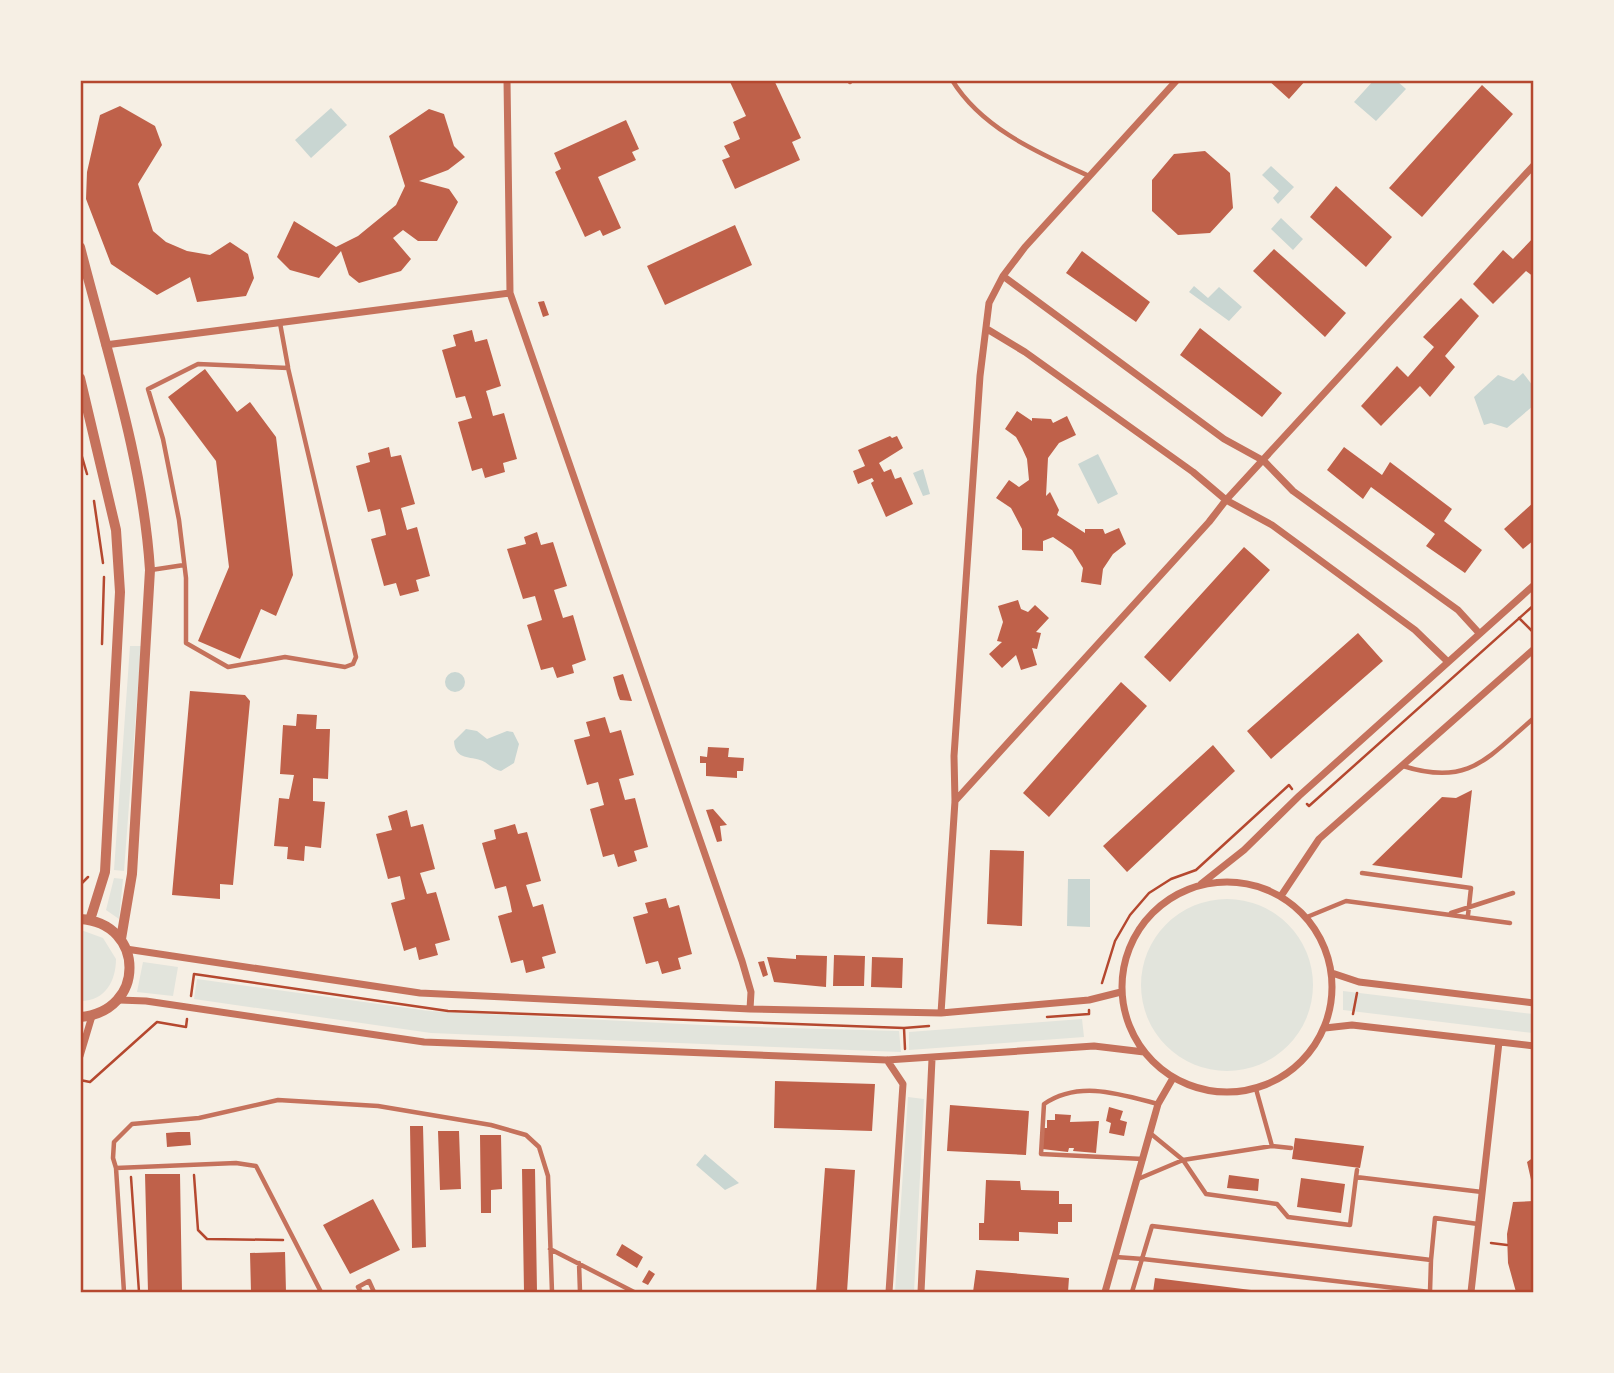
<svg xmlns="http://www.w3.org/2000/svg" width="1614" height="1373" font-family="'Roboto Condensed',sans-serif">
<rect width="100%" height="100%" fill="#f6efe4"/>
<path fill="#e2e4dc" d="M130,646h11l-17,225 -10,-1z
M114,878l9,1 -4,40 -13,-9z
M1141 985a86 86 0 1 1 172 0a86 86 0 1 1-172 0Z
M81,930l22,8 13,21c0,22 -11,42 -35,42z
M143,962l35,5 -5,29 -36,-4z
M197,979l232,32 293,15 177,5 2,21 -470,-19 -237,-34z
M1343,991l190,23v19l-190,-23z
M1082,1019l2,18 -175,13v-18z
M908,1097l16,2 -10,193h-19z"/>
<path fill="#c9d6d2" d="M1374,80l23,1 9,8 -30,32 -22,-19z
M331,108l16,17 -36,33 -16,-18z
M1271,166l23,21 -16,17 -5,-6 6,-7 -17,-16z
M1281,218l22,21 -10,11 -22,-21z
M1194,286l14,12 11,-11 23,20 -13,14 -40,-29z
M1523,373l10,13v20l-26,22 -16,-5 -7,2 -10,-28 24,-22 16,6z
M1098,454l20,40 -20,10 -20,-40z
M923,469l7,25 -7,2 -10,-23z
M445 682a10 10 0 1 1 20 0a10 10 0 1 1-20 0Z
M466,729l11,2 10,8 20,-8 6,1 6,12 -5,19 -13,8c-10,-2 -13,-9 -21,-11 -13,-4 -25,-1 -26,-19z
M1068,879h22v48l-23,-1z
M705,1154l34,29 -14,7 -29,-25z"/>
<path fill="#bf614a" d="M734,80h40l27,58 -9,4 8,18 -65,29 -13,-29 8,-3 -6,-11 16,-7 -7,-17 13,-6 -16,-34z
M1268,80h38l-17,19z
M1482,85l31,29 -91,103 -33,-29z
M120,106l35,20 7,19 -24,39 15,47 13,11 21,9 23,4 20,-13 18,12 6,24 -8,18 -49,6 -7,-25 -33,18 -46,-31 -25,-65 1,-27 13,-57z
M429,109l15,5 10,32 11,11 -17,13 -29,11 30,8 9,13 -21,39h-19l-15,-11 -10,8 18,21 -10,12 -42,12 -10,-8 -8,-24 -22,27 -29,-8 -13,-13 17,-36 42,26 22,-11 38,-31 9,-19 -16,-50z
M626,120l13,29 -7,3 4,8 -38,17 23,51 -18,8 -3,-6 -15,7 -30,-65 6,-3 -7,-16z
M1205,151l25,22 3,35 -23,25 -32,2 -26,-24v-31l22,-26z
M1336,186l56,51 -26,30 -56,-50z
M735,225l17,40 -87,40 -18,-39z
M1534,237v40l-8,-6 -33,33 -20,-20 30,-34 10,9z
M1274,249l72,64 -21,24 -72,-66z
M1082,251l68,51 -14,20 -70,-49z
M1461,298l18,18 -34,40 10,11 -25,30 -10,-11 -39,40 -20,-20 36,-40 11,11 26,-30 -11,-10z
M544,301l5,14 -6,2 -5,-15z
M1200,328l82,65 -20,24 -82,-62z
M472,330l3,12 12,-3 14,47 -15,5 3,10 4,15 11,-3 13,46 -14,4 2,9 -20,6 -3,-10 -10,3 -14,-49 14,-4 -7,-22 -9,2 -14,-48 14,-4 -3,-11z
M205,369l32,43 13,-10 26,35 17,138 -17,41 -15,-7 -21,50 -42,-18 31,-74 -13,-106 -48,-64z
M1017,411l15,10v-3l19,1 2,4 14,-7 9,19 -17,8 -11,15 -2,38 4,-4 9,18 -2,5 28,18v-4h18l2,5 14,-6 7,16 -13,10 -10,15 -2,16 -20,-3 2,-14 -5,-8 -6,-10 -19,-13 -10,4v10l-21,-1v-21l-11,-21 -15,-10 13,-18 10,7 10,-7 -2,-21 -5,-11 -6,-11 -11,-8z
M890,436l2,2 5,-2 6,12 -24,15 5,9 7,-3 4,10 6,-2 12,27 -27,13 -15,-34 3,-2 -2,-3 -14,6 -5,-13 12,-5 -7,-16z
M389,447l2,10 10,-2 14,49 -14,4 6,22 10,-3 13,49 -14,4 3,11 -19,5 -4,-13 -12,3 -13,-47 15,-4 -2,-10 -4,-16 -12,3 -12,-46 14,-4 -2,-9z
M1344,447l38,28 8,-13 62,47 -8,12 38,29 -17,23 -39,-27 9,-12 -64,-47 -8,12 -36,-29z
M1534,502v38l-11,9 -19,-20z
M537,532l4,13 12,-3 14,44 -13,4 9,28 10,-3 13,45 -14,5 2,8 -17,5 -4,-11 -12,3 -14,-45 15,-5 -7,-24 -12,3 -16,-50 19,-5 -2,-7z
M1244,547l26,23 -100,112 -26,-25z
M1018,600l3,9 7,3 7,-7 14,13 -13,14 5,1 -4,16 -5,-1 5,17 -16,5 -5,-15 -14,13 -13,-14 13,-12 -5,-1 6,-19 -5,-16z
M1358,633l25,28 -112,98 -24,-28z
M623,674l9,27 -12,-1 -2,-5 -5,-18z
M1121,682l26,24 -98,111 -26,-24z
M190,691l55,4 5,6 -17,184 -13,-1v15l-48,-4z
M297,714l20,1 -1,14h14l-2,50 -15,-1v23l12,1 -4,46 -16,-2 -1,15 -17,-2 1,-12 -14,-1 5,-48 10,1 5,-24 -14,-1 3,-49 13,1z
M605,717l5,16 11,-3 13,45 -15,4 6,21 10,-2 13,49 -14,4 3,10 -19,6 -4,-13 -11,3 -13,-48 14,-4 -6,-23 -11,3 -13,-45 16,-4 -4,-14z
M1213,745l22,26 -108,101 -24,-26z
M708,747l21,1 -1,9 16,1 -1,13h-6v7l-31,-2v-13h-6v-7l7,1z
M1472,790l-10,88 -90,-13 70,-68 14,1z
M713,809l14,16 -7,1 2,15 -5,1 -11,-32z
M407,810l4,17 12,-3 12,45 -15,4 7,21 9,-2 14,48 -15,4 3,11 -19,5 -3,-13 -12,4 -13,-48 14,-4 -5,-23 -12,3 -12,-45 16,-4 -4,-14z
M515,824l3,10 9,-2 14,49 -15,4 7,22 10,-3 13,49 -14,4 3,11 -19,5 -3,-13 -12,3 -13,-47 14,-4 -2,-10 -4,-16 -11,3 -13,-46 14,-4 -2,-9z
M990,850l34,1 -2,75 -35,-2z
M666,898l3,10 10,-3 13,49 -14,4 3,11 -19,5 -4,-13 -12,3 -13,-47 15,-4 -3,-10z
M796,955l31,1 -1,31 -52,-5 -7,-25 29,2z
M834,955l31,1 -1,30h-31z
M872,957l31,1 -1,30 -31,-1z
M764,961l4,14 -5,2 -5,-15z
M775,1081l100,3 -3,47 -98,-3z
M950,1105l79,6 -3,44 -79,-4z
M1109,1107l14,4 -3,9 7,2 -3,14 -15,-3 2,-10 -5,-2z
M1055,1114l16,1 -1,7 29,-1 -3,32 -23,-2 1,-3h-5l-1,4 -26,-3 2,-21h3v-8h8z
M410,1126h13l3,121 -14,1z
M438,1131h21l2,58 -21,1z
M178,1132h12l1,13 -24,2 -1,-14z
M480,1135h21l1,54 -11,1v23h-10z
M1295,1138l69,8 -4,22 -68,-9z
M1534,1157v27h-2l-5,-22z
M825,1168l30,2 -8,122h-31z
M522,1169h13l2,123h-13z
M145,1174h35l2,118h-34z
M1229,1175l30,4 -1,12 -31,-3z
M1301,1178l44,6 -4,29 -44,-6z
M986,1180l34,1 1,9 38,1v13h13v18h-14v12l-39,-2v9l-40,-1v-17h5z
M373,1199l27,51 -50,24 -27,-49z
M1534,1201v91h-18l-8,-29 -1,-29 6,-32z
M622,1244l21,13 -6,11 -21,-13z
M285,1252l1,40h-35l-1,-39z
M649,1270l6,4 -7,11 -6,-3z
M976,1270l93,8 -1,14h-95z
M1155,1278l104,13v1h-106z"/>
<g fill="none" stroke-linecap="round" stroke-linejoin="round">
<path stroke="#b5482f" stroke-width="2.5" d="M80,450l7,24
M94,501l9,62
M1519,618l15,15
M102,644l2,-67
M1307,804l2,2 225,-201
M80,885l8,-8
M1102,983l13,-42 15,-26 19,-22 22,-14 25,-9 93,-85 3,4
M191,996l3,-22 254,37 456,17 25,-2
M1353,1014l4,-21
M1047,1017l42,-3v-4
M904,1028l1,21
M80,1080l10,2 67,-60 29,5 1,-8
M194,1175l4,55 9,9 76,1
M131,1177l8,115
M1491,1243l16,2"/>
<path stroke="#c5725c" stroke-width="4.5" d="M849,80l1,2
M952,80c30,49 87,73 137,96
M280,323l8,44
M198,364l90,4 68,289 -3,7 -8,3 -60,-10 -57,10 -42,-24v-65l-7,-58 -16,-81 -15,-50z
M151,570l33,-5
M1403,766c66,21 84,-8 131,-48
M1362,873l109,15 -3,27
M1451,913l62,-20
M1307,917l39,-16 164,22
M1256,1089l16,57 19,2
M1150,1133l33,27 89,-14
M1143,1159l-102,-5 3,-50c35,-24 76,-10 114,0
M116,1168l-3,-10 1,-16 18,-18 67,-6 79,-18 100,6 113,19 35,10 13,12 9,29 4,116
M1357,1170l-1,7 126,15
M1138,1179l45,-19 23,34 71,10 11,13 62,8 6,-48
M550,1249l84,43
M1116,1257l27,2 287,33 1,-32 -279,-34 -20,66
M1431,1260l4,-42 43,6
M579,1263l1,29
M124,1292l-8,-124 120,-5 20,3 65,126
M361,1292l-3,-5 11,-6 5,11"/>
<path stroke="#c5725c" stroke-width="7" d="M507,80l3,213 232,668 9,31 -1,17
M1003,276l221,163 40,22 29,30 165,119 21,23
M987,329l38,23 168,120 33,28 46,25 143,105 32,31
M105,345l405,-52
M955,801l254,-279 17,-22 308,-335
M1122 987a105 105 0 1 1 210 0a105 105 0 1 1-210 0Z
M1201,884l43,-34 55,-54 235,-211
M1281,896l38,-57 215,-190
M126,949l294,44 330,16 191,4 148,-13 32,-8
M1332,973l27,9 175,21
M119,1000l27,1 278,41 463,18 207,-14 50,6
M941,1013l14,-212 -1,-45 26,-380 9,-73 14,-27 22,-29 152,-167
M1325,1028l27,-3 182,21
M80,1056l12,-40
M887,1060l16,24 -14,208
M921,1292l11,-233
M1105,1292l53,-188 15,-26
M1471,1292l28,-250"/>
<path stroke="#c5725c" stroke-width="10" d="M80,247c27,106 63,214 70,323l-18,304 -11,65
M80,378l36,152 4,62 -15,280 -15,48
M80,919c66,4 66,93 0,98"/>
</g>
<rect width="1614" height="1373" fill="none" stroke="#f6efe4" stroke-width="164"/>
<rect x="82" y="82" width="1450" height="1209" fill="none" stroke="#b5482f" stroke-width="2.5"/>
</svg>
